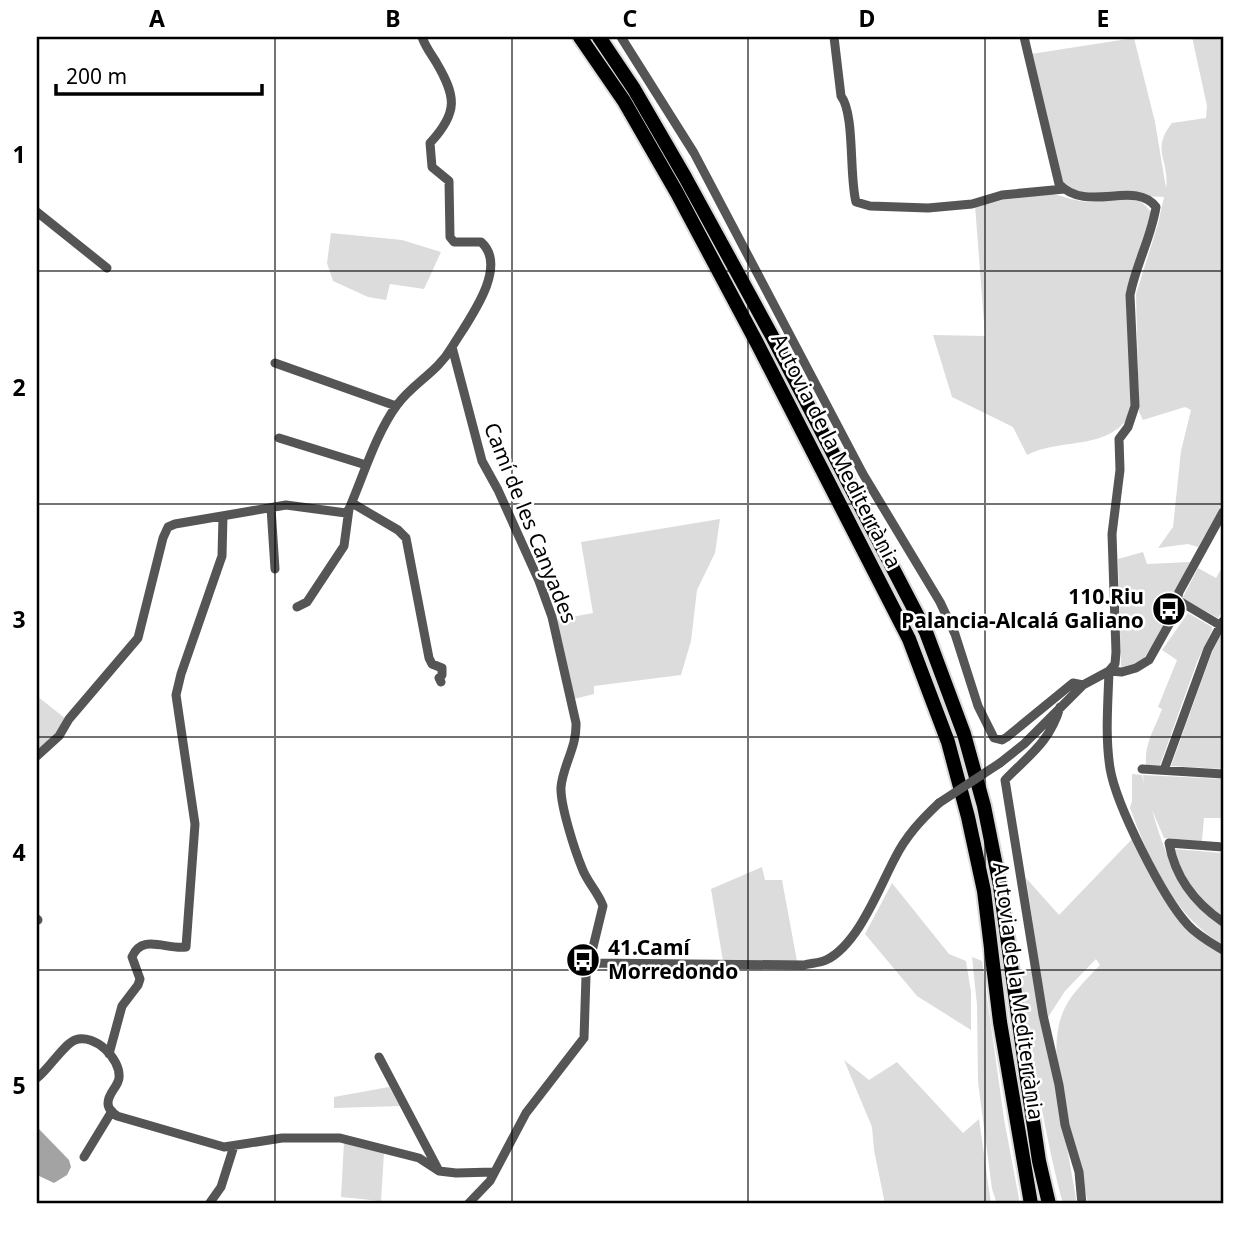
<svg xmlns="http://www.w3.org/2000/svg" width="1260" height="1241" font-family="'Noto Sans',sans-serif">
<rect width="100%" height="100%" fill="#fff"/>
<path fill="#dcdcdc" d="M1192,37h31v466l-25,44 -10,-3 -30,4 15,-21 8,-76 10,-41 -6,-3 -42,13 -4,-8 -3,-118 22,-70 6,-27 -80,-4 -22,-9 -31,-130 103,-16 21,84 11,66c4,-29 -16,-37 6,-65l34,-5 1,-12z
M1052,194c12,2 25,8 38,8 20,1 49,-13 61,11l-18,55 -7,29 6,114c-21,41 -70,26 -105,44l-14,-28 -61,-30 -19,-62 52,1 -10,-131 6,-4z
M331,233l71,7 39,12 -17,37 -34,-5 -4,16 -18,-3 -35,-16 -6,-18z
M720,519l-5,34 -18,37 -6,51 -10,34 -87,11v8l-20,5 -19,-79 38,-7 -12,-71z
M1143,552l4,12 43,-2 -19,38 -7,27 -20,31 -5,6 -16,5 -2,-2 -3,-108z
M1223,566v44l-5,8 -34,-19 -1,-2 15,-29 18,10z
M1188,613l24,14v3l-15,32 -37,103h-14c-2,-22 9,-36 16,-56l-4,-2 19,-47 -15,-10z
M1222,633l1,136 -52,-3 41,-114z
M37,696l29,23 -7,12 -22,21z
M1132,774l10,1 2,9 -1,-9 80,4v39h-19l-2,23 -38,-3 -12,-28c15,52 28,82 71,117v18c-50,-30 -73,-83 -93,-137l2,-7z
M1132,839l46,77 45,37v251h-135c-9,-53 -44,-135 -27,-187 7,-21 24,-36 39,-52l-4,-6 -31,32 -18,28 -21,-141 33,37z
M1174,849l49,4v67l-29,-27 -22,-43z
M762,867l3,13h17l15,81h-74l-12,-72z
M892,883l57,71 17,7 5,31v38l-54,-34 -52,-62z
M972,957l10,4 22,158 16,85h-23l-5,-15 -14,-107 -1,-77z
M1020,971l16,1 41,232h-14c-20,-75 -32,-156 -43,-233z
M844,1060l25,20 28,-18 66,71 16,-14 12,85h-106l-11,-54 -2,-23z
M389,1087l11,19 -66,2v-11z
M344,1142l40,11 -3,48 -40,-4z"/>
<path fill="#a3a3a3" d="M37,1127l32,33 2,7 -4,8 -13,8 -17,-8z"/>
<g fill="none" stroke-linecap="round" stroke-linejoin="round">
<g stroke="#dbdbdb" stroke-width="18">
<path id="highway" d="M580,37l44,64 53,92 81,152 151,294 39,103 20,75 16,74 16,131 31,182
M599,37l35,52 51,88 87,159 154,296 38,102 20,72 16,80 27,194 12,81 10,43"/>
</g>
<path stroke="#555" stroke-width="9" d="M422,37c3,9 9,17 14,25 20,34 23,50 -6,81l2,24 17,14 1,56 4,5h27c29,25 -14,80 -29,105l30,114 16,29 41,91 13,36 24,106c1,24 -13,42 -15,64 -1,18 14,64 21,81 5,14 16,24 21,38l-17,70 -2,62 -58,75 -36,68 -22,23
M621,37l73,116 169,321 77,128 15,32 23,72 16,32 8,2 5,-3 66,-54 10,2
M834,37l7,59c14,18 8,80 15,106l14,4 58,2 44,-4 30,-9 62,-6
M1024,37l35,147c28,30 76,-5 97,23 -5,31 -20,57 -26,88l5,111 -7,21 -9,12 1,31 -8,64 4,118 -1,12 -6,7
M37,212l70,56
M275,363l121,43
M279,438l87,27
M352,503l46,27 8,8 23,120 3,6 10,4v7l-3,3 2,4
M271,508l4,61
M1176,599l47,28
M297,607l10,-5 37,-56 5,-37
M1109,671c-1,32 -4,65 1,97 6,37 53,130 78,157 10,11 23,18 35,25
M1060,707c-10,35 -31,48 -55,73l38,235 16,70 6,40 14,47 3,32
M37,756l22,-20 10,-17 69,-81 25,-100 5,-11 7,-3 111,-19 60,8 3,-4c14,-32 27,-76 48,-104 17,-23 40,-32 55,-58
M1000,763l24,-19 59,-59 26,-14 13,1 14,-4 13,-8 23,-41 7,-27 44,-80
M1142,769l81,5
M1164,770l44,-121 15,-28
M1223,847l-54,-4c6,34 26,60 54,79
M37,919l1,1
M590,963l214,2c7,-2 16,-2 22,-5 32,-15 53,-72 69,-102 11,-22 26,-38 44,-55
M109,1054l13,-48 16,-21 2,-6 -8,-22c10,-24 34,-7 54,-10l9,-123 -19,-129 5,-21 41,-118 1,-40
M379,1057l59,112
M37,1078c12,-9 26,-33 38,-38 20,-7 46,19 44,38 -1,9 -11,15 -11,25 0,6 4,9 9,13l107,31 58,-9h58l79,20 20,13 17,2 38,-1
M84,1157l28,-46
M209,1204l12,-17 13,-41"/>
<use href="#highway" stroke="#000" stroke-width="14"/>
<path stroke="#555" stroke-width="9" d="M939,803l61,-40"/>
</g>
<path fill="none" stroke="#000" stroke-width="2" stroke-opacity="0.55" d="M275,37v1167M512,37v1167M748,37v1167M985,37v1167M37,271h1186M37,504h1186M37,737h1186M37,970h1186"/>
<defs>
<g id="bus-disc" transform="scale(1.75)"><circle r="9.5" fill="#000" stroke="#fff"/><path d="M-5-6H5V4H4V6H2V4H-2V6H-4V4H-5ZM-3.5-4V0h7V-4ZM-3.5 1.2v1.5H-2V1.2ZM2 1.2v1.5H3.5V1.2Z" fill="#fff"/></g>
</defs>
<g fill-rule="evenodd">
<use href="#bus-disc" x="1169" y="609"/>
<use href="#bus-disc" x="583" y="960"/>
</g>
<g text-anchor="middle" stroke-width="5" stroke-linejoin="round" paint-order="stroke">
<g font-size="21" fill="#000" stroke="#fff">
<text transform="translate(836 451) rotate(63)" y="7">Autovia de la Mediterrània</text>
<text transform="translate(530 523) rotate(68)" y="7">Camí de les Canyades</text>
<text transform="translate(1018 991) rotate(82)" y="7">Autovia de la Mediterrània</text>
</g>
<g font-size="21" font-weight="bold" fill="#000" stroke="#fff" text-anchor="end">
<text x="1144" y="604">110.Riu<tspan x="1144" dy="24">Palancia-Alcalá Galiano</tspan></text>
<text x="608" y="955" text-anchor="start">41.Camí<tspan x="608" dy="24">Morredondo</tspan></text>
</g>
</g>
<rect width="1260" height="1241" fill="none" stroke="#ffffff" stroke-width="77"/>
<path d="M56 84v10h206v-10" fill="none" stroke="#000000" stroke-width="3.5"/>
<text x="66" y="84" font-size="21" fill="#000000" stroke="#ffffff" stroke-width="5" paint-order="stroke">200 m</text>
<rect x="38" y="38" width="1184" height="1164" fill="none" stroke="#000" stroke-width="2.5"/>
<g font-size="23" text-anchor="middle" font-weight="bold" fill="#000">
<text x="157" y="27">A</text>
<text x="393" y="27">B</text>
<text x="630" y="27">C</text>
<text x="867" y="27">D</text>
<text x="1103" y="27">E</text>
<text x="19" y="163">1</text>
<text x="19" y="396">2</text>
<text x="19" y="628">3</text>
<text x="19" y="861">4</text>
<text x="19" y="1094">5</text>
</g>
</svg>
